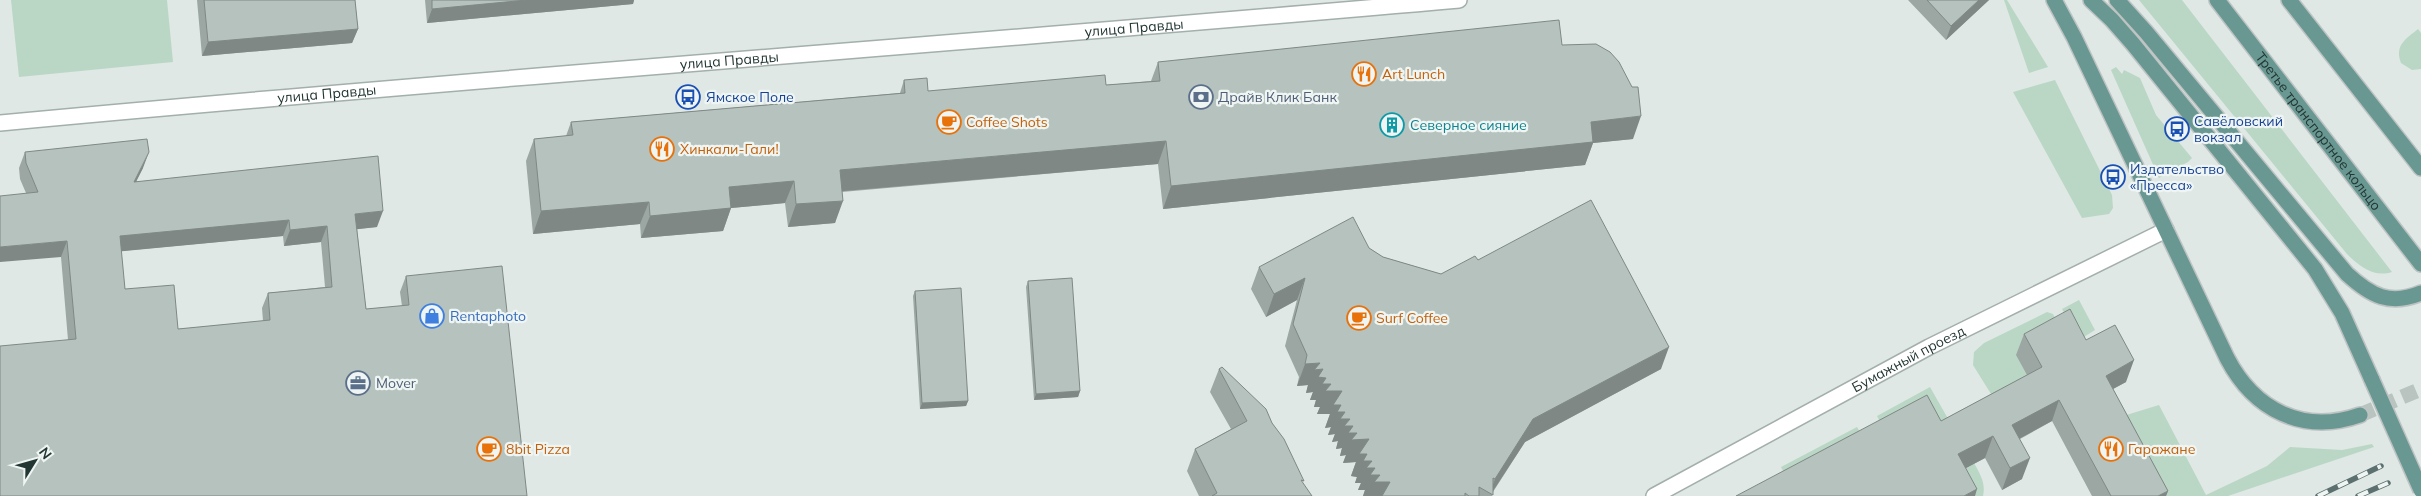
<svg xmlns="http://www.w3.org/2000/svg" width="2421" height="496" font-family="Mulish,sans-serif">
<rect width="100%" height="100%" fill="#dfe8e5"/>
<path fill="#bad7c6" d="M11,0h156l6,62 -154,15z
M2004,0h3l41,67 -19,6z
M2139,0h43l210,272c-18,6 -33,-6 -45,-18z
M2418,29l3,4v36l-9,1 -11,-7c-7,-18 5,-24 17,-34z
M2116,67l6,7 2,-4 16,8 16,37 36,43 -4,4 -29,16 -48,-108z
M2055,80l57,115 1,13 -4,6 -27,4 -69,-126z
M2079,300l16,30 -16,10 -17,-31z
M2047,312l6,2 9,17 -28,57 -43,6 -18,-29 1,-13 10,-9z
M1930,387l25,44 -69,3 -9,-18z
M2159,405l47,90 61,-29 23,-19 52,3 30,-6 2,3 -146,49h-77l-41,-76z
M1857,427l10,17 -77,40 -9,-17z
M1974,463c6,11 12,20 9,33h-22l-10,-20z"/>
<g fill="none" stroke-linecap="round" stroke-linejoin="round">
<path stroke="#b9c4c1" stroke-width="15" stroke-dasharray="15 8" stroke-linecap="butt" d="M2360,415l61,-26"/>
<g stroke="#a3afac" stroke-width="18">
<g id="minor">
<path id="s1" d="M0,123c486,-46 973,-80 1459,-123"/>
<path id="s2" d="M1654,496l275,-149 237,-117"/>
</g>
</g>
<g stroke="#bdc3c2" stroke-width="18">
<g id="primary">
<path d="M2054,0l20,37 153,321c27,52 76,77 133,57"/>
<path d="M2091,0l21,20 21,24 182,225 27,44 30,67"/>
<path d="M2117,0l29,32 201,242c24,22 43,32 74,19"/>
<path id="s3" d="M2217,0l204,264"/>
<path d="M2289,0l132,168"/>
</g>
</g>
<use href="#minor" stroke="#fff" stroke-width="15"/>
<use href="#primary" stroke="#699892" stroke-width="15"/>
<g stroke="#5c716f" stroke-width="5.5">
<path id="rail" d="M2318,496l63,-30
M2358,496l30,-13"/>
</g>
<use href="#rail" stroke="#eff5f3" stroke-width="4" stroke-dasharray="11" stroke-linecap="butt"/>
<g stroke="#bdc3c2" stroke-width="18" stroke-linecap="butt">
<path id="primary-bridge" d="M2372,380l49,110"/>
</g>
<use href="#primary-bridge" stroke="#699892" stroke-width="15"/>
</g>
<path fill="#9ca7a3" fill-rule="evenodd" d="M197,0h158l3,29 -6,14 -150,13z
M425,0h209l-1,4 -206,19z
M1908,0h81l-43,40z
M1562,45l71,94 -40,4 -8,22 -422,44 -5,-45 -316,28 -7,31 -47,4 -3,-24 -54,5 -8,23 -82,7 -1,-14 -107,10 -7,-73 8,-22 32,-3 5,-14 329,-29 4,-13 24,11 178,-6 45,-4 7,-19z
M25,152l118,16 -7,13 241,46 -20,2 9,80 36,-3 -2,-14 6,-16 121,220 -459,-156 -7,-83 -35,-64 -6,-14 -1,-11zM283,236l1,10 37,-4 4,45 -57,6 -6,15 1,13 -85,8 -53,-40 -4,-38z
M1369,248l14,9 58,17 37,-14 183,109 -136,73 -32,50 -1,4h-129l2,-6h-7l3,-7h-6l2,-6 -6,-1 5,-14 -13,1 3,-8 -6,1 2,-8 -6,1 2,-8 -6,1 3,-8 -7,1 3,-8 -6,1 5,-14h-13l3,-7h-6l2,-7h-6l3,-8 -7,1 2,-8 -11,1 2,-9 -14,-31 12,-46 -31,17 -15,-28 8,-22z
M1028,281l52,110 -2,6 -44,3 -8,-113z
M915,291l53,110 -2,5 -46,3 -7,-113z
M2024,334l62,6 40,42 -13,7 55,102 -2,5h-74l-40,-75 -32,18 2,40 -20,11 -17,-32 -19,10 -25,-47 86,-46 -11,-20z
M1219,369l53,54 31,61 9,12h-113l-12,-25 8,-22 36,-20 -21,-37z"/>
<path fill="#7f8885" d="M527,0h107l-1,4 -206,19 5,-14z
M1979,0h10l-43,40 5,-14z
M358,29l-6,14 -150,13 6,-14z
M1641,116l-8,23 -40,4 -8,22 -422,44 8,-23 420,-64z
M1166,141l-8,23 -326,28 8,-22z
M149,152l-6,16 -15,30 6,-16z
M794,181l-9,22 -54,5 -8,23 -82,7 9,-22 79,-29z
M843,201l-8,22 -47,4 8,-23z
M649,202l-9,22 -107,10 8,-23z
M383,211l-6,16 -27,3 5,-16z
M289,220l-6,16 -169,16 6,-16z
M327,226l-6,16 -37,4 6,-16z
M67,241l-6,16 -61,5v-15z
M1305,278l-8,22 -31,17 8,-23z
M1669,347l-8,22 -136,73 -34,52 -1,-1 5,-14 38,-60z
M2134,360l-8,22 -28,15 8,-21z
M1320,363l3,6 3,9 5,6 11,7 -1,14 16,28 12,6 -2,15 5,7 8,14 10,7v14h-27l2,-6h-7l3,-7h-6l2,-6 -6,-1 5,-14 -13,1 3,-8 -6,1 2,-8 -6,1 2,-8 -6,1 3,-8 -7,1 3,-8 -6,1 5,-14h-13l3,-7h-6l2,-7h-6l3,-8 -7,1 2,-8 -11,1 8,-22z
M1080,391l-2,6 -44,3 2,-6z
M2059,400l-7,21 -48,26 8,-22z
M968,401l-2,5 -46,3 2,-6z
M1993,436l-8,22 -34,18 7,-22z
M2030,458l-8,21 -20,11 8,-22z
M1977,489l-2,7h-11z
M2168,491l-2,5h-8z"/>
<path fill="#b5c2be" stroke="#7f8885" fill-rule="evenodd" d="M204,0h151l3,29 -150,13z
M432,0h95l-95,9z
M1927,0h52l-28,26z
M1559,20l3,25 34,-1 14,8 9,10 13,25h6l3,29 -50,6 2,20 -422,44 -5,-45 -326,29 3,31 -47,3 -2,-23 -65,6 2,21 -81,8 -1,-14 -108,9 -7,-72 39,-4 -2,-13 334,-29 -1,-13 23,-2 1,13 177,-16 1,10 54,-4 -2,-19z
M147,139l2,13 -15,30 244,-26 5,55 -28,3 11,95 43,-4 -3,-29 96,-10 25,230h-527v-150l76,-7 -9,-98 -67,6v-51l38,-4 -12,-29 -1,-11zM289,220l1,10 37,-4 5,61 -64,6 2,27 -92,9 -4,-44 -49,4 -5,-53z
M1591,200l78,147 -136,72 -38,60 -2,-1v17l-14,-8v9h-10l-4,-3v3h-83l8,-14h-16l6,-7h-10l5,-7h-9l6,-7h-9l4,-7h-8l10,-15 -18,1 6,-7h-9l5,-7h-9l6,-7h-10l5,-7h-8l4,-7h-8l9,-14h-17l6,-7h-9l4,-6 -8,-1 5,-8 -9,1 6,-7 -15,1 2,-9 -14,-31 12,-46 -31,16 -15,-27 94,-50 16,31 14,9 58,17 34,-18 3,4z
M1072,278l8,113 -44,3 -8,-113z
M961,288l7,113 -46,2 -7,-112z
M2070,309l16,31 29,-15 19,35 -28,16 62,115 -10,5h-47l-52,-96 -47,25 18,33 -20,10 -17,-32 -35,18 19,35 -13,7h-228l191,-101 14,26 101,-54 -18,-33z
M1222,367l44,42 6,14 12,16 20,42 -3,-1 11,16h-100l5,-3 -22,-44 52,-28 -28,-52z"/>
<defs>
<g id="restaurant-ring" transform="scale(1.25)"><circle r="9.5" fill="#eff5f3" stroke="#e8710a" stroke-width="1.5"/><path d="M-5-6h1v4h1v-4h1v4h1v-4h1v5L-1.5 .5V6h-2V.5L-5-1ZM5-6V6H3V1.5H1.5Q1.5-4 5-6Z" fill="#e8710a"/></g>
<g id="bus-ring" transform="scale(1.25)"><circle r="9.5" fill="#eff5f3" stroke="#1a4fb4" stroke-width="1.5"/><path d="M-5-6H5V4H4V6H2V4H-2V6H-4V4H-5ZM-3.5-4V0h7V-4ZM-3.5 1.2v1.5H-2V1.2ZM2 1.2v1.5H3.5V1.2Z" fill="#1a4fb4"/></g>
<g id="bank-ring" transform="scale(1.25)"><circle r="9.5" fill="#eff5f3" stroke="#5c6f8a" stroke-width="1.5"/><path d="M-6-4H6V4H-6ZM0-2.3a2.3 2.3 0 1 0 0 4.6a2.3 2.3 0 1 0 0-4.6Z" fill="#5c6f8a"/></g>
<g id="cafe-ring" transform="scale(1.25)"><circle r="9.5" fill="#eff5f3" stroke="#e8710a" stroke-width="1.5"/><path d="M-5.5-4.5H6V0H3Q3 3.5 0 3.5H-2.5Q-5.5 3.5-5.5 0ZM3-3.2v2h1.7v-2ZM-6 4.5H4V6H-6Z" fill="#e8710a"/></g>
<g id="building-ring" transform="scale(1.25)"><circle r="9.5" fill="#eff5f3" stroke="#0f9aa8" stroke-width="1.5"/><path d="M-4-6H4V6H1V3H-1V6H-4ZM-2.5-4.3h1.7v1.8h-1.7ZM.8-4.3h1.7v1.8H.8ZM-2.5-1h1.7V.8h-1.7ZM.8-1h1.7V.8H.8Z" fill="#0f9aa8"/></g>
<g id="shop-ring" transform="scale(1.25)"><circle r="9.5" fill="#eff5f3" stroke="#3f7fe0" stroke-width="1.5"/><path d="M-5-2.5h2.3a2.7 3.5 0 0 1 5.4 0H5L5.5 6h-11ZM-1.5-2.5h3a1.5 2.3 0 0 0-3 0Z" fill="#3f7fe0"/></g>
<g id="office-ring" transform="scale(1.25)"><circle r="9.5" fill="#eff5f3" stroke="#5c6f8a" stroke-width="1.5"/><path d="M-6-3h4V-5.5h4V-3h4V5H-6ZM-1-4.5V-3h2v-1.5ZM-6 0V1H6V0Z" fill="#5c6f8a"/></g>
</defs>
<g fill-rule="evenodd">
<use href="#restaurant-ring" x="1364" y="74"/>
<use href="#bus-ring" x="688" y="97"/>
<use href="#bank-ring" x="1201" y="97"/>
<use href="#cafe-ring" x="949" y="122"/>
<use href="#building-ring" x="1392" y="125"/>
<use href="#bus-ring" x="2177" y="129"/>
<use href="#restaurant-ring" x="662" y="149"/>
<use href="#bus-ring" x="2113" y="177"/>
<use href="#shop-ring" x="432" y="316"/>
<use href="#cafe-ring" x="1359" y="318"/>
<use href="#office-ring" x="358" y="383"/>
<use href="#cafe-ring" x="489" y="449"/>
<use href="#restaurant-ring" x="2111" y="449"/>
</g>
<g text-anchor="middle" stroke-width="4.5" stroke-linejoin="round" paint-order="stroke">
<g font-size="14" fill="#223633" stroke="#eff5f3">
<text dy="5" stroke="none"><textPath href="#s1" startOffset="1138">улица Правды</textPath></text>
<text dy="5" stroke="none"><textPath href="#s1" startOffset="732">улица Правды</textPath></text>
<text dy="5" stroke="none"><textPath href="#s1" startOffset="328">улица Правды</textPath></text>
<text dy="5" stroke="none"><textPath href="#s3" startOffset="166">Третье транспортное кольцо</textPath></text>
<text dy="5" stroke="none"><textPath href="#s2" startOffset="289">Бумажный проезд</textPath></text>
</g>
<g font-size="14" fill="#c56008" stroke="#eff5f3" text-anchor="start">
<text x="1382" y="79">Art Lunch</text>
<text x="966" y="127">Coffee Shots</text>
<text x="680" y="154">Хинкали-Гали!</text>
<text x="1376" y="323">Surf Coffee</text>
<text x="506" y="454">8bit Pizza</text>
<text x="2128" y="454">Гаражане</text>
</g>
<g font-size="14" fill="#164399" stroke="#eff5f3" text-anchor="start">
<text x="706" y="102">Ямское Поле</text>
<text x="2194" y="126">Савёловский<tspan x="2194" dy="16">вокзал</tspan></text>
<text x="2130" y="174">Издательство<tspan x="2130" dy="16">«Пресса»</tspan></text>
</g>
<g font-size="14" fill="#4e5e75" stroke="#eff5f3" text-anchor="start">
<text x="1218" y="102">Драйв Клик Банк</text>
<text x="376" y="388">Mover</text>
</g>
<g font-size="14" fill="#0d838f" stroke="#eff5f3" text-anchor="start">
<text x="1410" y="130">Северное сияние</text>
</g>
<g font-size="14" fill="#366cbe" stroke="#eff5f3" text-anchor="start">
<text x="450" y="321">Rentaphoto</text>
</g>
</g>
<g transform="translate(35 461) rotate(53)" stroke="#eff5f3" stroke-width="4" paint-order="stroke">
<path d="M0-4L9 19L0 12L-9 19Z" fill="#223633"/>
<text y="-8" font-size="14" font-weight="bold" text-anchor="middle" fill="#223633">N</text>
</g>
</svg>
